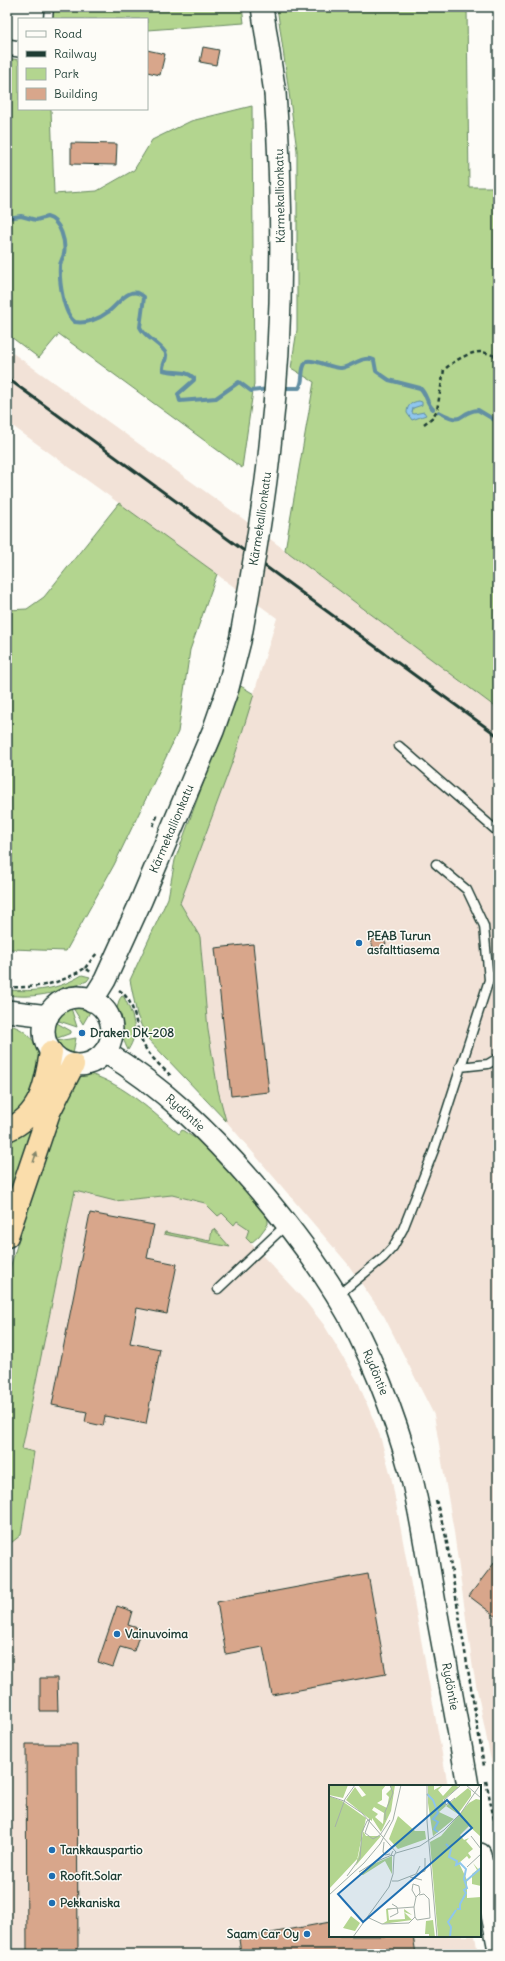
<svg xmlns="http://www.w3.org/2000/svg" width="505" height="1961" font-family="Delius,sans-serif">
<rect width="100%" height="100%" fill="#fdfcf7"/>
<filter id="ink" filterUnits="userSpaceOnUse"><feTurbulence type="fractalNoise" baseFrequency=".025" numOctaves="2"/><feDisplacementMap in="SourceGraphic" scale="8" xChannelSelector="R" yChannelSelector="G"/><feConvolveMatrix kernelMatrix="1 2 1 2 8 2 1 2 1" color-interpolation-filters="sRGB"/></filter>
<g filter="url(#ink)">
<path fill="#f2e2d7" d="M7,349l235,169 256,191v1087l-25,-127 -19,-137 -20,-117 -50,-99 -37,-53 -121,-142 -8,-31 -10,-60 -8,-93 -20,-34 56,-151 41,-134 -270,-196z
M75,1191l40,10 57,-6 33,8 13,12 4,-2 12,12 3,-4 13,8 -4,9 60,64 18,23 34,57 22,54 11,40 57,310h-118v150h145l3,18h-471v-413l14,-4 13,-85 -12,-3z"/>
<path fill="#b3d58f" stroke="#698962" d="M52,7h190l2,16 -97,7v-11h-96z
M277,7h190l2,180h29v522l-213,-159 29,-168 -23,-14 6,-38v-180z
M7,58l12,2v49h32l3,85 43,-3 37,-21 18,-30 39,-19 61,-15 2,278 -12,84 -183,-134 -20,24 -32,-24z
M119,503l98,71 -27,76 -12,82 -64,133 -48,86 -54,-2 -5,1v-340l20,-1 17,-12z
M239,685l15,9 -18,58 -56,151 20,34 8,93 10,60 8,31 -80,-84 -9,-22 -7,-35 38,-82 7,-38z
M82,975l8,2 -3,4c-26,11 -51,18 -80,14v-5c28,2 51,0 75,-15z
M122,996l2,1c9,18 16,35 4,53 -6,-12 -17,-43 -6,-54z
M71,1008l6,19 -21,-7 6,-8z
M73,1008h9l8,4 -7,12z
M55,1022l16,9v2l-16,6 -2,-9z
M7,1024c29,8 35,27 31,54 -1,5 -1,12 -3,16 -3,8 -21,21 -28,28z
M76,1038l-3,15 -10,-4 -7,-8z
M90,1074c35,11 61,37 89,60l3,-4 27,17 59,69v8l-9,12 -8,7 -5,-5 3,-9 -12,-8 -3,4 -12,-12 -4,3 -13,-13 -33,-8 -57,6 -40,-10 -53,258 12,3 -13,83 -14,11v-268l48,-157 24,-46z
M39,1112l-32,98v-73z
M214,1229l16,18 -66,-13 1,-2 45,9 2,-11z"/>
<path fill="#8fc6ed" stroke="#628fa3" d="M419,401l3,1v3l-9,3 -1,5 2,1 10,-2 2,3 -14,5 -5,-7c0,-8 5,-11 12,-12z"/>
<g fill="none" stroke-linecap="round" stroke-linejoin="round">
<path stroke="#628fa3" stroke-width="4" d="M7,218l14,-2 15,4 11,-3c14,3 19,26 17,37 -1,4 -4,8 -4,12 -1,14 3,48 15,56 11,2 24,-3 33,-10 10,-7 22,-29 36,-15l-4,30c4,10 25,20 26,27 1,6 -4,10 -3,16 10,4 22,-1 31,8v2l-16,14 2,7 36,-3 23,-16 12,9 18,-2
M281,388h18c6,-8 0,-19 8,-27 8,-2 24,7 34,7 11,-1 21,-13 33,-8l2,11 13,9 31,8c7,6 6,15 13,21
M439,412c28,15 17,0 39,-2l20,12"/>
</g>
<path fill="#d8a68b" stroke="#1f3d34" d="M203,47l16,3 -3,15 -16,-3z
M147,50l18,4 -5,21 -13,-3z
M71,143l46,1 -1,21 -45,-1z
M381,935l5,9 -11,6 -5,-9z
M253,944l16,148 -38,4 -16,-148z
M90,1213l64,12 -7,33 30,6 -10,50 -30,-6 -7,35 30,6 -14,75 -41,-8 -2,10 -18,-4 2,-10 -35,-7z
M498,1558v60l-29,-22z
M368,1574l18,100 -114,21 -9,-48 -37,7 -9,-52z
M117,1606l15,5 -4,14 13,4 -7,22 -14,-4 -7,20 -15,-5z
M40,1678h17l1,33h-18z
M26,1744h51l1,210h-51z
M330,1922v14h83l3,18h-175l-2,-15z"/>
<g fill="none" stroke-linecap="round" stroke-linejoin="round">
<g stroke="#1f3d34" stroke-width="11">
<path id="lane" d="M48,19l1,-12
M399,746l99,86
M489,980l9,-9
M460,1067l28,-3 10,-6
M218,1289l68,-64
M338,1295l45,-37 10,-11 10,-18 31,-79 55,-170 -5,-54 -17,-36 -31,-26"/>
</g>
<g stroke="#1f3d34" stroke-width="18">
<path id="street" d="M7,47l12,2
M483,1869l15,-2"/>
</g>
<g stroke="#1f3d34" stroke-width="24">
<g id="secondary">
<path d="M262,7l13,86"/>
<circle cx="78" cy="1031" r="34"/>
<path id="s1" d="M92,1001l13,-21 36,-79 72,-170 15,-43 12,-47"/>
<path d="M7,1011l41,5"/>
<path id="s2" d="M105,1052c58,35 105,81 149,132 30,35 58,71 82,110 33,53 59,121 75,181 11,44 17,90 25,134 11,59 22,118 32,177"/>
<path d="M480,1854l18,91"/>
</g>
</g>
<g stroke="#1f3d34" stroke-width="25">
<path id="highway" d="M7,1130c34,-14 39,-46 44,-78
M7,1236l42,-124 24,-47"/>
</g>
<path stroke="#1f3d34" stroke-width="2.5" stroke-dasharray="4 3" stroke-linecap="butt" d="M424,424l9,-7 4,-7 7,-40c8,-8 26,-19 38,-18 5,1 11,3 16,5
M153,826l5,-12
M85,968l12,-15
M7,987c32,1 51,-2 78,-19l6,4
M119,990c17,12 15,32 22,49 5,15 20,27 31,38
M436,1500l10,37 38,229
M486,1781l12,57"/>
<use href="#lane" stroke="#fdfcf7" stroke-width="8"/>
<use href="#street" stroke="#fdfcf7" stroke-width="15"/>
<use href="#secondary" stroke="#fdfcf7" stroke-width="21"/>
<use href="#highway" stroke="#faddab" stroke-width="22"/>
<path stroke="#1f3d34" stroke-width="3" d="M7,378l491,358"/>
<g stroke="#1f3d34" stroke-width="24" stroke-linecap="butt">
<g id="secondary-bridge">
<path id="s3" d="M240,641c11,-61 22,-123 29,-185 14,-120 15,-242 6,-363"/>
</g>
</g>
<use href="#secondary-bridge" stroke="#fdfcf7" stroke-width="21"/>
</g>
<defs><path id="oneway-solid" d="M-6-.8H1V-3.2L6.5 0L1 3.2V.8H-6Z"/></defs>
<use fill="#82856a" href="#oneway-solid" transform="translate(35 1157) rotate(-71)"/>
</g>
<g fill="#1f6fb2" stroke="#fdfcf7" stroke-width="1.5">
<circle cx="359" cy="943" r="4"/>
<circle cx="82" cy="1033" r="4"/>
<circle cx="117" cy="1634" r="4"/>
<circle cx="52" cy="1850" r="4"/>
<circle cx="52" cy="1876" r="4"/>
<circle cx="52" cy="1903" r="4"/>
<circle cx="307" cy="1934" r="4"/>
</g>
<g text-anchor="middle" stroke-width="3" stroke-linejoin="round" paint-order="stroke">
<g font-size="12" fill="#1f3d34" stroke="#fdfcf7">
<text transform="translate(280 196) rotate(-91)" y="4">Kärmekallionkatu</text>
<text dy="4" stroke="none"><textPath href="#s3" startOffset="124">Kärmekallionkatu</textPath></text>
<text dy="4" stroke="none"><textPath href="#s1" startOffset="190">Kärmekallionkatu</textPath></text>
<text dy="4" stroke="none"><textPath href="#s2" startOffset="101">Rydöntie</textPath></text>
<text dy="4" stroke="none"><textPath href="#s2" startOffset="425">Rydöntie</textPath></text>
<text dy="4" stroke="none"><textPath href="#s2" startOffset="749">Rydöntie</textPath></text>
</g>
<g font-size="12" font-weight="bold" fill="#1f3d34" stroke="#fdfcf7" text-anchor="start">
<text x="367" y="940">PEAB Turun<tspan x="367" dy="14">asfalttiasema</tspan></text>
<text x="90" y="1037">Draken DK-208</text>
<text x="125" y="1638">Vainuvoima</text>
<text x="60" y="1854">Tankkauspartio</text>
<text x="60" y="1880">Roofit.Solar</text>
<text x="60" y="1907">Pekkaniska</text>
<text x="299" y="1938" text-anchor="end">Saam Car Oy</text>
</g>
</g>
<g transform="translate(329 1785)">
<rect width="152" height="152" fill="#fdfcf7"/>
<path d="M0,0h19l-5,13 -14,-3zM29,0h28l-4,5v10l-5,3 10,5 2,-11 -3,-3 5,-5 -1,-4h5l-4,26 -10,21 -9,-14v3l-26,-21 9,-13 7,10 4,-2zM45,22l10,6 -1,11 -8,-7 3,-3 -6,-4zM99,0h6v5l9,-5 -5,5 5,6 10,-11 6,2 -16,13 3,6 22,-18 3,3v5l-13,18 -12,-8 -7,6 15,7 -21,17 -5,-33zM0,11l13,5 24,17 -8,40 -29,31zM147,14l5,1v37l-12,-11 -9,9 4,5 5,-2 -3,3 7,8 -5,4 3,4 -2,2 -2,-3 -8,7 8,17v18l14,-1v40h-43l-8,-95 11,-6 28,-33zM69,31l17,15h10l1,8 -28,10 -9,-10zM34,46l3,5h15l-29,34 4,-5zM63,71v18l-7,-13 -22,14 -4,-1 14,-10zM144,78l5,6 3,-2v19l-9,-2v-10l5,-4zM67,123l-8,2 1,10 16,-1 -1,-10 8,6 -8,-3 8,8 -30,4 5,-3 -1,-12zM22,131l9,7 -5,8 -12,-3zM104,135l2,17h-6v-3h-4l1,-13z" fill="#b3d58f" fill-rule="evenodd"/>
<path fill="none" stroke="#8fc6ed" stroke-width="2" d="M98,9l6,6 5,13 -5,6 5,3 -4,7 4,3M117,59l5,5 -2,8 8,4 -1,4 4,-2 6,6 -2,10 3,9 -3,2 2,3 -6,11v5h-3M137,96l15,-13M121,152l1,-10 -3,-5 8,-12"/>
<path fill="none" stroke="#a4b0a9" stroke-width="1" d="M98,0v36l10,116M137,0l15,13M0,11l15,5 18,12 34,39 -2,4 -3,-1 2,-4M126,13l-9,7 -2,-5 17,-15M56,35v-8l8,-19 -3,-8M6,42l10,-28 10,-14M142,51l10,13M55,57l-1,10 2,3 5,-1M67,68l24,-7 24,-16 17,-17 19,-28M138,82l14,-13M30,87l16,-10 17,-7M88,89l8,-3v-13M18,91l13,-18 2,-26 5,-11 3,-2 -5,14 8,6 7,-4 10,-15M81,92l12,3M63,96h6l18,-7 4,-8M0,110l35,-32 16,-19 13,-24 8,-35M85,122l2,-10 -4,-7 1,-6 6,2 1,7 -4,4M38,132l15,7 27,-1 6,-6 -1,-10 -27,2M61,132l8,-4 -1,-6 -5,-3M86,132l2,3 13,-2 -1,-19 -5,-5 -5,1M24,152l36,-50 4,-13 1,-18"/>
<path fill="#1f6fb2" fill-opacity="0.15" stroke="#1f6fb2" stroke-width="2" d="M118,15l25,28 -109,94 -25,-28z"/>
<rect width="152" height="152" fill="none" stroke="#1f3d34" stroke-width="2"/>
</g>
<rect width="505" height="1961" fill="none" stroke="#fdfcf7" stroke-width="24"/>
<rect x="12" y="12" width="481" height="1937" fill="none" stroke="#1f3d34" stroke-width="1.5" filter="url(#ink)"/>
<rect x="18" y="18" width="130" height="92" fill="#fdfcf7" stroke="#a4b0a9"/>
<rect x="26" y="31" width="20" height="6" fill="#fdfcf7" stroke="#a4b0a9"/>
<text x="54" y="38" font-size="12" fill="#1f3d34">Road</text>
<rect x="26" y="51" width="20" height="6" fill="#1f3d34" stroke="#a4b0a9"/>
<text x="54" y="58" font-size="12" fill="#1f3d34">Railway</text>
<rect x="26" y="68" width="20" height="12" fill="#b3d58f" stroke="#a4b0a9"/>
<text x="54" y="78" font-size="12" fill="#1f3d34">Park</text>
<rect x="26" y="88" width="20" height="12" fill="#d8a68b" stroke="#a4b0a9"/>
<text x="54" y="98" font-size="12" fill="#1f3d34">Building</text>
</svg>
